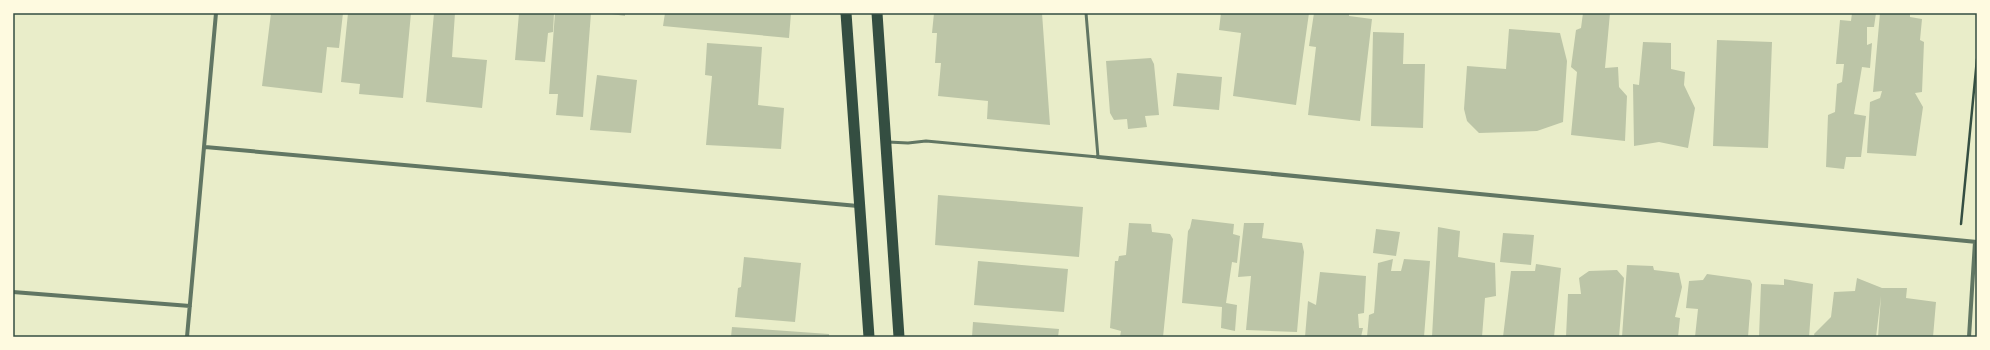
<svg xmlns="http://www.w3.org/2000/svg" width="1990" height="350" font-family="Roboto,sans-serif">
<rect width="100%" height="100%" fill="#e9edc9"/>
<path fill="#bcc5a7" d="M271,13h72l-4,35 -12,-1 -5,46 -60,-7z
M348,13h63l-8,85 -44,-4 1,-10 -19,-2z
M434,13h21l-3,44 35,3 -5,48 -56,-6z
M519,13h35l-1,19 -5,1 -3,29 -30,-2z
M555,13h36l-8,104 -27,-2 2,-21h-9z
M605,13h20v3z
M665,13h126l-2,25 -126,-12z
M934,13h108l8,112 -63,-6 1,-18 -50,-5 3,-33h-6l2,-30h-5z
M1221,13h88l-13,92 -63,-9 8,-63 -22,-3z
M1314,13h35v3l23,3 -12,102 -52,-6 8,-68 -7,-1z
M1583,13h27l-5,55 13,-1 1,20 8,9 -2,45 -54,-6 6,-63 -6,-5 5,-37 5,-2z
M1852,13h24l-2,14h-7v18l5,-2 -2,25 -8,-1 -8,47 12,2 -5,41h-15l-2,12 -18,-2 2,-52 7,-3 2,-28 5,-2 2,-18h-8l4,-44 11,1z
M1880,13h30v4l12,2 -2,21 4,2 -2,50 -7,1 8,14 -7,49 -49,-3 3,-51 10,-4 2,-7 -9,1z
M1509,29l51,4 7,28 -4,61 -26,9 -58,2 -12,-12 -3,-12 3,-43 39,3z
M1373,32l31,1 -1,31h22l-2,64 -52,-2z
M1717,40l55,2 -4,106 -55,-2z
M1643,42l28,1v26l14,3 -1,13 11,23 -7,40 -29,-6 -25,4 -1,-62 6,1z
M707,43l55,4 -4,58 26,3 -3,41 -75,-4 6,-69 -7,-1z
M1151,58l3,6 5,51 -14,1 2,11 -19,2 -1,-10 -13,1 -4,-7 -4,-52z
M1177,73l45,4 -3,33 -46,-4z
M597,75l40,5 -6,53 -41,-3z
M938,195l145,12 -4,50 -144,-12z
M1192,219l42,5 -1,10 7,2 -3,27 -5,-1 -6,41 11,2 -2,26 -14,-3 1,-21 -40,-4 6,-72 2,-3z
M1129,223l22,1 1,8 18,2 3,5 -10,98h-43l1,-6 -11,-3 5,-67h3l1,-5 7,-1z
M1244,223h20l-2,15 40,5 2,9 -7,80 -51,-2 5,-54 -13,1z
M1438,227l22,4 -2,26 37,6 1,33 -11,2 -3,39h-50z
M1376,229l24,3 -4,24 -23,-3z
M1503,233l31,2 -3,30 -31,-3z
M744,257l57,6 -6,59 -60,-5 3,-29 3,-1z
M1393,259l-2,12h10l3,-12 26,2 -6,76h-57l2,-22 5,-2 4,-50z
M978,261l90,8 -4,43 -90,-7z
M1536,264l25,4 -7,69h-51l8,-66h24z
M1627,265l26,1 1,4 25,3 3,14 -7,30 5,1 -2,19h-56z
M1617,270l7,8 -5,59h-53l2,-43h13l-2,-16 10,-7z
M1320,272l46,4 -2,37 -6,1 1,14h4l-2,9h-56l3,-36 8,4z
M1707,274l43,6 2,4 -4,53h-53l3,-28 -12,-1 3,-27 14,-1z
M1857,278l25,10h25l-1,10 30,4 -3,35h-55l3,-41 -5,41h-61l-1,-3 17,-17 3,-25 21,-1z
M1784,279l29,5 -4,53h-50l2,-53 23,1z
M973,322l86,7 -1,8h-86z
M732,327l97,7v3h-98z"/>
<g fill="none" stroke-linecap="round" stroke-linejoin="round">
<path stroke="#344e41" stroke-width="2.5" d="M1961,224l16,-165"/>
<path stroke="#617663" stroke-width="3" d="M888,142l20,1 18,-2 172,16 -12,-144"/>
<path stroke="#617663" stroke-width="4" d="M205,147l653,59
M1098,157l879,85
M13,292l177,14
M187,337l29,-324
M1969,337l6,-95"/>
<path stroke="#344e41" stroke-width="11" d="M846,13l23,324
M877,13l22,324"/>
</g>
<rect width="1990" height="350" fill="none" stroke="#fefae0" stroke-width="28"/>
<rect x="14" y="14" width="1962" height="322" fill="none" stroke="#344e41" stroke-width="1.5"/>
</svg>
